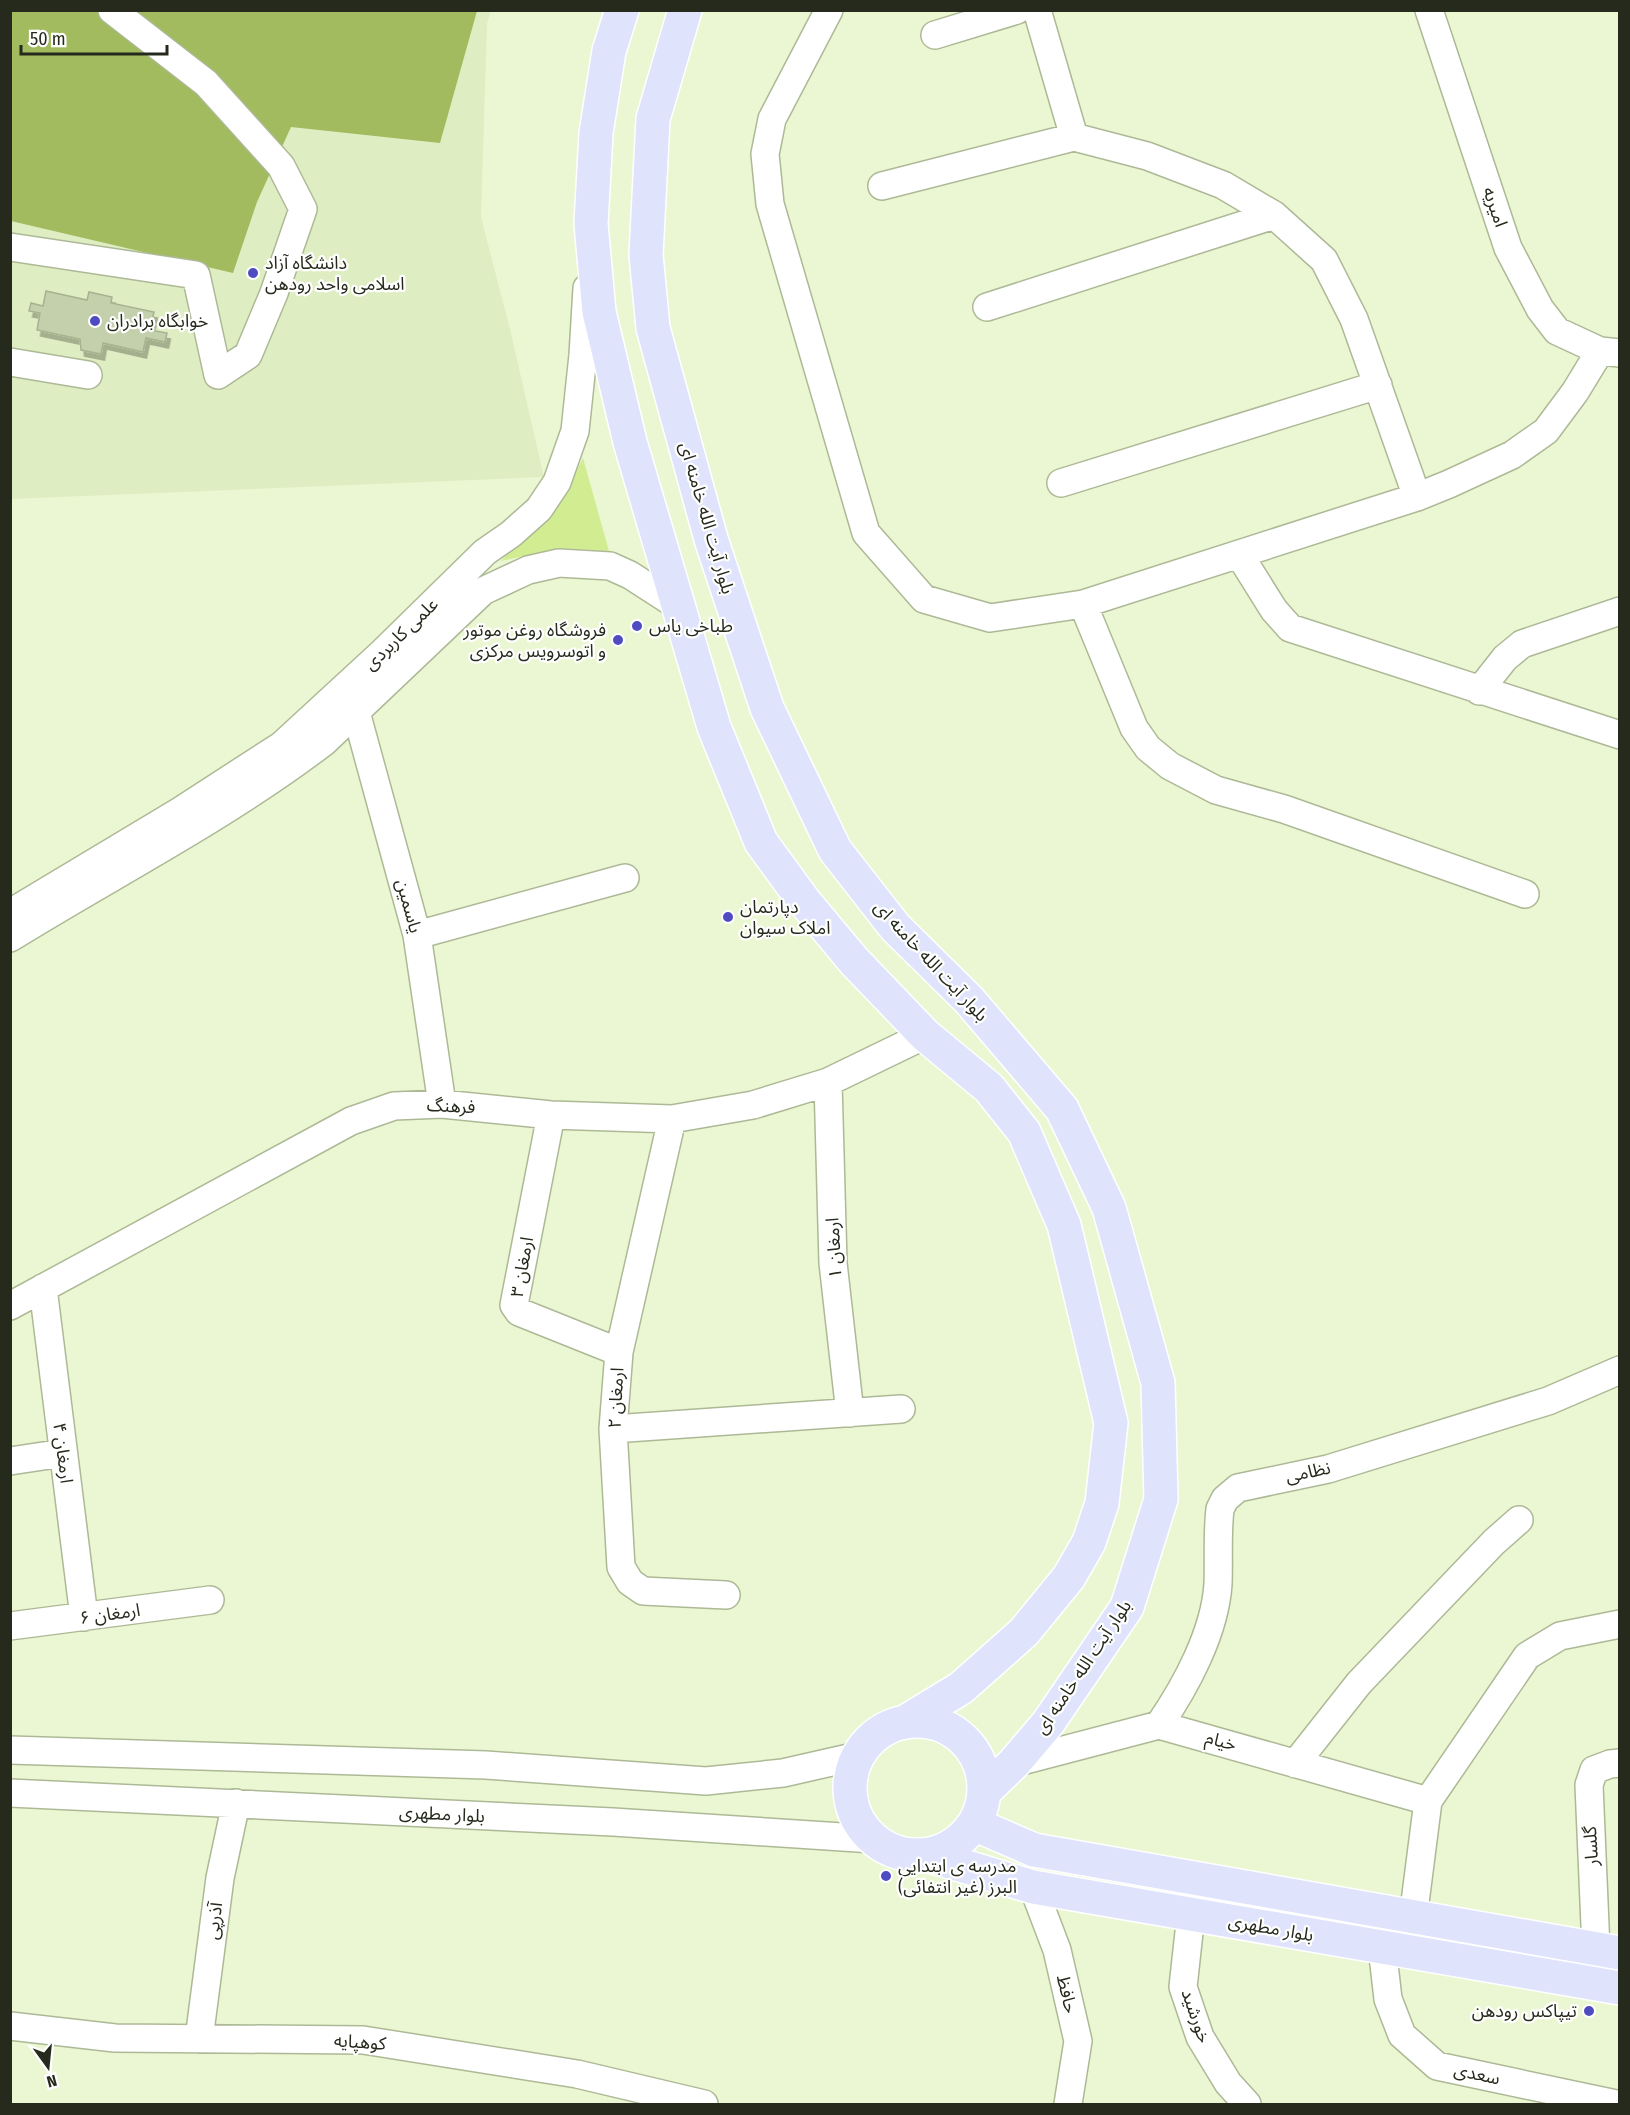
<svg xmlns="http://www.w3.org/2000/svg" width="1630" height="2115" font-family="'Fira Sans Condensed','Noto Sans Arabic',sans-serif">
<defs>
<filter id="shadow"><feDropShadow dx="3.5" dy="6" stdDeviation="0" flood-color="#0004"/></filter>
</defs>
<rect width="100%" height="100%" fill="#ebf7d3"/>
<path fill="#dfeec2" d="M10,11h481l-4,13 -6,193 29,112 34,148 -533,22z"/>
<path fill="#d2ed91" d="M583,458l26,93 -49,-3 -59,13 61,-62z"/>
<path fill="#a1bb5e" d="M11,11h466l-37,132 -149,-16 -34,75 -24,71 -222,-52z"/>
<path fill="#c4cfac" stroke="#a7b290" stroke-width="1.5" filter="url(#shadow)" d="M46,291l41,9 2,-8 23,5 -1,6 43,9 -4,18 17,3 -2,9 -19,-4 -3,14 -40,-9 -2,11 -20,-4 -1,-11 -43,-9 3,-17 -11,-2 2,-8 12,3z"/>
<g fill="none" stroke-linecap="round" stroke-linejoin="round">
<g stroke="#adb996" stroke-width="30">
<path id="minor" d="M829,10l-57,109 -7,35 5,50 96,329 58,66 66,19 93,-14 334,-107 32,-13 63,-29 34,-24 29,-39 25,-41
M1037,10l37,127
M1429,10l79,238 32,61 17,22 43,20 20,2
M935,35l82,-25
M882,186l192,-49 73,19 76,29 51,30 50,45 30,59 63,178
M10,247l186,28 22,100 30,-20 26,-62 29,-84 -22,-43 -75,-83 -94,-73
M987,307l287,-92
M10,362l78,13
M1061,483l317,-98
M1239,554l35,56 16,18 330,107
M1083,604l51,124 14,20 22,18 46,24 68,19 241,85
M1479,691l26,-33 17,-14 98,-33
M356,712l61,223 25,169
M10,913l170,-102 102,-66 101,-93 102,-100 26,-18 28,-25 18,-27 18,-51 8,-76 4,-67
M417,935l208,-57
M10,938c105,-65 216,-121 314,-196l159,-151 45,-21 31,-7 51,3 20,9 48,31
M828,1082l5,181 17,150
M551,1115l-37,190 5,7 100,40
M672,1119l-53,233 -6,77 8,138 9,15 13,9 83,4
M43,1288l41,329
M10,1306l341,-185 43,-15 48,-2 109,11 121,4 81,-14 75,-23 97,-47
M613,1429l288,-20
M10,1461l53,-8
M10,1626l200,-26
M1159,1725c27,-39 56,-93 59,-141 1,-25 -1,-50 2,-75l5,-10 13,-11 90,-19 220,-68 72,-31
M10,1750l476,15 220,16 77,-8 66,-15 11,-6
M1014,1763l145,-38 269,76 99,-145 33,-20 60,-12
M1295,1764l64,-81 135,-141 25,-22
M10,1793l603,29 260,17
M1033,1887l24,63 21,91 -10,63
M1191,1914l-8,73 17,50 28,46 19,21
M1413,1918l15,-117
M1382,1947l6,52 14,36 35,31 179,38
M1596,1949l-7,-164 5,-15 16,-6 10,-1
M10,2026l105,12 248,2 214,34 127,30
M199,2039l21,-161 16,-75"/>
</g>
<g stroke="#fff" stroke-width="36">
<path id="major" d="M622,10l-13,41 -13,82 -5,91 8,88 31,130 84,285 47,115 43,59 50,60 71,74 64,53 35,44 40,93 47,198 -9,80 -13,39 -20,35 -45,55 -63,56 -56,34
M685,10l-32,109 -7,136 7,73 58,211 56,169 68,142 60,77 74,73 93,109 47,99 49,175 3,116 -34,108 -79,116 -34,40 -30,29
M850 1788a67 67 0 1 1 134 0a67 67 0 1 1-134 0Z
M974,1824l60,26 586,103
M927,1855l106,32 587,101"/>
</g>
<use href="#minor" stroke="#fff" stroke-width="27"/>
<use href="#major" stroke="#dfe3fb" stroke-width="33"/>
</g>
<g fill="#4f4bc1" stroke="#fff" stroke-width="2">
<circle cx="253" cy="273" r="6"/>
<circle cx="95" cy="321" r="6"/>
<circle cx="637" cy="626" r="6"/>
<circle cx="618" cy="640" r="6"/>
<circle cx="728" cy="917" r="6"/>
<circle cx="886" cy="1876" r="6"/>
<circle cx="1589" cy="2011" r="6"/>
</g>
<g text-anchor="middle" stroke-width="4.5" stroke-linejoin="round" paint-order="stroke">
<g font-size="18" fill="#252a1c" stroke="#fff">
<text transform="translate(1495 207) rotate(71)" y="6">امیریه</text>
<text transform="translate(707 518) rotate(74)" y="6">بلوار آیت الله خامنه ای</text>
<text transform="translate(401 634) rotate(-44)" y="6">علمی کاربردی</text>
<text transform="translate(409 906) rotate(75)" y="6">یاسمین</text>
<text transform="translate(931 961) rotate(47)" y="6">بلوار آیت الله خامنه ای</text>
<text transform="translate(451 1106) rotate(3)" y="6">فرهنگ</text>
<text transform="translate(834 1248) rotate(-93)" y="6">ارمغان ۱</text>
<text transform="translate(522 1267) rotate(-80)" y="6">ارمغان ۳</text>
<text transform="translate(616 1398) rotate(-87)" y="6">ارمغان ۲</text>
<text transform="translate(63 1453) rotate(83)" y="6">ارمغان ۴</text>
<text transform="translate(1308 1472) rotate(-12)" y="6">نظامی</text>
<text transform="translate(110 1614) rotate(-8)" y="6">ارمغان ۶</text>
<text transform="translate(1083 1667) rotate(-56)" y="6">بلوار آیت الله خامنه ای</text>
<text transform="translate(1221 1741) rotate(15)" y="6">خیام</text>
<text transform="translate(442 1814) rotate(3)" y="6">بلوار مطهری</text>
<text transform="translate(1591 1846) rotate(-93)" y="6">گلسار</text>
<text transform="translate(214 1921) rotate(-83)" y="6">آذرپی</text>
<text transform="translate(1271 1928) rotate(10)" y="6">بلوار مطهری</text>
<text transform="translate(1067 1994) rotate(77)" y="6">حافظ</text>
<text transform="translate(1196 2016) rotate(71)" y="6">خورشید</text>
<text transform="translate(360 2042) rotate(4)" y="6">کوهپایه</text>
<text transform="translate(1477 2074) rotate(12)" y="6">سعدی</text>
</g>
<g font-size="18" fill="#252a1c" stroke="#fff" text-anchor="start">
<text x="265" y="269">دانشگاه آزاد<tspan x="265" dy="21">اسلامی واحد رودهن</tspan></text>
<text x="107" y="327">خوابگاه برادران</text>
<text x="649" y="632">طباخی یاس</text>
<text x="606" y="636" text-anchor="end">فروشگاه روغن موتور<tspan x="606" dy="21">و اتوسرویس مرکزی</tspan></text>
<text x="740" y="913">دپارتمان<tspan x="740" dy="21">املاک سیوان</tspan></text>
<text x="898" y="1872">مدرسه ی ابتدایی<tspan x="898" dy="21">(غیر انتفائی) البرز</tspan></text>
<text x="1577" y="2017" text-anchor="end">تیپاکس رودهن</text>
</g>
</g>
<rect width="1630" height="2115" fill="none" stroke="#252a1c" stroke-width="24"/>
<g transform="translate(48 2067) rotate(165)" stroke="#ffffff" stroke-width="4.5" paint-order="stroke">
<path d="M0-4.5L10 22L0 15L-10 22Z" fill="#252a1c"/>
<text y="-9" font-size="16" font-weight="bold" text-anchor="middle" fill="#252a1c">N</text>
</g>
<path d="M21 45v9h146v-9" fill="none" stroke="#252a1c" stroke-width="3"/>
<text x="30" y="45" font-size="18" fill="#252a1c" stroke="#ffffff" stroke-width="4.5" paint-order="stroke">50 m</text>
</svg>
